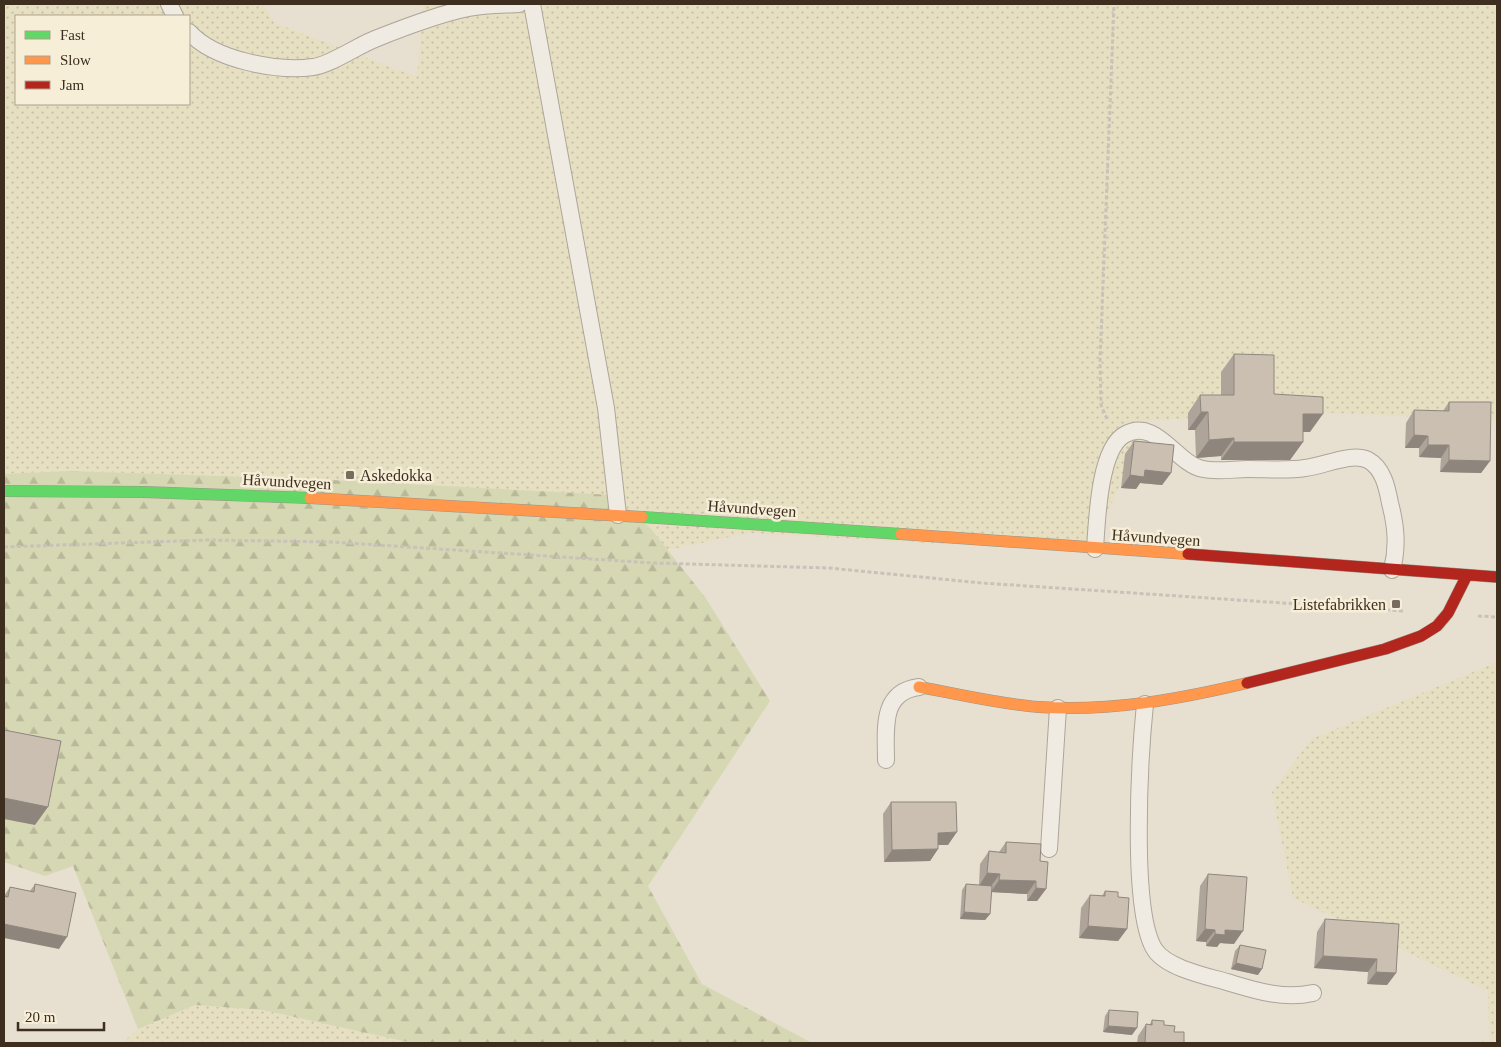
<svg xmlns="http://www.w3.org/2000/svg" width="1501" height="1047" font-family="Georgia,serif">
<defs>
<pattern id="farmland-dots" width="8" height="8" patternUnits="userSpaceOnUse" patternTransform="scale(1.25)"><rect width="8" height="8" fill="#e6dfc2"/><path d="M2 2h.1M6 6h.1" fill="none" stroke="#c6c0a6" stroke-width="1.8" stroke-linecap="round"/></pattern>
<pattern id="forest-firs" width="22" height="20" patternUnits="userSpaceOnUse" patternTransform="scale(1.25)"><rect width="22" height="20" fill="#d6d7b3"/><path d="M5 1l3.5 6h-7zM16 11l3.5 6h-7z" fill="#b9b99a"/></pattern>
</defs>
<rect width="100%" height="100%" fill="#e7e0d1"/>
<path fill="url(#farmland-dots)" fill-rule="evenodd" d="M4,4h259l12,19 142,54 6,-73h1074v417l-201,-10 -148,10 -58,131 -340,-19 -83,17 -16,-21 -473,-54 -109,-4 -65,3zM16,16h173v88h-173z
M1497,662v381h-31l23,-4 -1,-48 -195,-93 -21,-106 39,-53z
M195,1005l68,5 149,33h-290l16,-14z"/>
<path fill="url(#forest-firs)" d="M69,471l244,8 300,16 38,34 54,68 65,104 -122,185 54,98 110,59h-400l-149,-33 -68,-5 -57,24 -65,-163 -28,10 -41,-14v-388z"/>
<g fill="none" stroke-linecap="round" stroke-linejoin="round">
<g stroke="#ada599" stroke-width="18">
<path id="lane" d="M169,4l6,12
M532,4l74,404 12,107
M189,32c25,28 88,40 124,35 15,-1 46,-22 62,-28 25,-10 68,-26 94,-31 16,-3 33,-3 50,-4
M1095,549c2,-28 4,-99 29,-114 32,-19 52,29 79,34 14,3 31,0 45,0 19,0 39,2 57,-1 19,-2 46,-16 63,-8 15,8 19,27 22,43 6,23 8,43 2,67
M1145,704c-5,49 -15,208 10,246 12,18 51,26 72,32 27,8 56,18 86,11
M886,760c0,-30 -6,-68 33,-73
M1049,849l9,-141"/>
</g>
<g stroke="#9c958a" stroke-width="12">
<path id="fast" d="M4,491l139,1 167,6
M642,517l259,17"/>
</g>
<g stroke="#9c958a" stroke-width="12">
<path id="slow" d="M310,498l332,19
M901,534l287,20
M919,687c40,7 80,17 120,20 70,5 141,-8 208,-24"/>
</g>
<g stroke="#9c958a" stroke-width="12">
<path id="jam" d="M1188,554l309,23
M1247,683l138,-34 36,-13 16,-10 11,-13 19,-38"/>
</g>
<path stroke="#c8c2b9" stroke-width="3" stroke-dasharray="4 2.5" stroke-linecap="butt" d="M1107,419l-6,-14 -1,-44 14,-357
M4,547l205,-7 123,2 321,21 176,5 153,15 422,28
M1478,616l19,1"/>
<use href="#lane" stroke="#efebe3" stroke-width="16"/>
<use href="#fast" stroke="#63d668" stroke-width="11"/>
<use href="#slow" stroke="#ff974d" stroke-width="11"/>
<use href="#jam" stroke="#b3261e" stroke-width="11"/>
</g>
<path fill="#afa499" d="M1234,354l76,78h-7v10l-13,18h-69v-4l-25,2 -1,-28h-7v-17l12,-18h21v-23z
M1449,402l41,59 -9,12 -41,-1 1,-14 -22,-1v-9h-14l1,-25 8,-13 29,1z
M1134,441l37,32 -9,12 -22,-2 -4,6 -15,-1 4,-34z
M891,802l57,43h-10v4l-8,12 -46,1 -1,-48z
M1006,842l34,19 6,28 -9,12h-10v-7l-36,-2 -1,22 -5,6 -25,-1 2,-29 4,-6 13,1 1,-21 9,-13 10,1z
M1208,874l26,70 -14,-1 -3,4 -11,-1v-4l-10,-1 4,-55z
M35,884l24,65 -55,-53 6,-9 20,4z
M1105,891l13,6 9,32 -9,12 -39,-3 2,-30 9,-13 12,1z
M1325,919l71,54 -9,12 -20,-1 1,-12 -54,-4 3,-36z
M1240,945l18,30 -27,-6 4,-18z
M1109,1010l23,25 -29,-3 2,-16z
M1152,1020l12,5 10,7 10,11h-47l1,-7 8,-12h4z"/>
<path fill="#8e867d" d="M1201,412h7l-13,18h-7z
M1303,414h20l-13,18h-20z
M1414,435l14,1 -9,12h-14z
M1234,438l-13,18 -25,2 13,-18z
M1234,442h69l-13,18h-69z
M1428,445h21l-8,13 -22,-1z
M1449,460l41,1 -9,12 -41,-1z
M1145,470l26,3 -9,12 -22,-2 -4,6 -15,-1 9,-13z
M4,798l44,9 -13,18 -31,-6z
M957,832l-9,13h-18l8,-12z
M938,849l-8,12 -46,1 8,-12z
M987,873l13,1 -9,12h-12z
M999,880l37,1 -9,13 -36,-2z
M1036,888l10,1 -9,12h-10z
M964,912l26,2 -5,6 -25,-1z
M4,924l63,13 -8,12 -55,-11z
M1088,926l39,3 -9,12 -39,-3z
M1205,929l10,1 -9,12 -10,-1z
M1225,930l18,1 -9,13 -14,-1 -3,4 -11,-1 9,-12z
M1323,956l54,3 -9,13 -54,-4z
M1236,963l26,6 -4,6 -27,-6z
M1376,972l20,1 -9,12 -20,-1z
M1108,1026l29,2 -5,7 -29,-3z"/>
<path fill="#cbbfb2" stroke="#8e867d" d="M1234,354l40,1v39l49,3v17h-20v28h-69v-4l-25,2 -1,-28h-7l-1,-17h34z
M1449,402h42l-1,59 -41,-1v-15h-21v-9l-14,-1v-25l35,1z
M1134,441l40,4 -3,28 -26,-3 -1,7 -14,-2z
M4,730l57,11 -13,66 -44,-9z
M891,802h65l1,30 -19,1v16l-46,1z
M1006,842l35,2 -1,17 8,1 -2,27 -10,-1v-7l-37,-1 1,-6 -13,-1 2,-22 17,2z
M1208,874l39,3 -4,54 -18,-1v5l-10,-1v-4l-10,-1z
M35,884l41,9 -9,44 -63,-13v-28l4,1 2,-10 24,5z
M966,884l26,2 -2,28 -26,-2z
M1105,891l13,1v5l11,1 -2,31 -39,-3 2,-31 15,1z
M1325,919l74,5 -3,49 -20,-1 1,-13 -54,-3z
M1240,945l26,5 -4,19 -26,-6z
M1109,1010l29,2 -1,16 -29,-2z
M1152,1020l12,1v4l11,1 -1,6h10v11h-39l1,-19 6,1z"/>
<g fill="#786c5e" stroke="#f7eed8" stroke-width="2">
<rect x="345" y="470" width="10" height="10" rx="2.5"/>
<rect x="1391" y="599" width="10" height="10" rx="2.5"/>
</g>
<g text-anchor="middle" stroke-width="5" stroke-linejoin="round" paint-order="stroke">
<g font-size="16" fill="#3d2e20" stroke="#f7eed8" text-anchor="start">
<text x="360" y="481">Askedokka</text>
<text x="1386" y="610" text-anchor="end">Listefabrikken</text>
</g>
<g font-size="16" fill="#3d2e20" stroke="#f7eed8">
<text transform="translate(287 481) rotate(3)" y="6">Håvundvegen</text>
<text transform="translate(752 508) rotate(4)" y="6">Håvundvegen</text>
<text transform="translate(1156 537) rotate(4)" y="6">Håvundvegen</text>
</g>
</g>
<rect width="1501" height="1047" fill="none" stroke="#3d2e20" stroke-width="10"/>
<rect x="15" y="15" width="175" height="90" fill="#f7eed8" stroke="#ada18e"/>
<rect x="25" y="31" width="25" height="8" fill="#63d668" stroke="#ada18e"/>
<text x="60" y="40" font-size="15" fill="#3d2e20">Fast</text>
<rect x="25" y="56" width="25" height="8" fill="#ff974d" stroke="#ada18e"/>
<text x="60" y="65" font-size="15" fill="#3d2e20">Slow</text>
<rect x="25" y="81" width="25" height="8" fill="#b3261e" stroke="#ada18e"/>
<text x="60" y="90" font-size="15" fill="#3d2e20">Jam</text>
<path d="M18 1022v8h86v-8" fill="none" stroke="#3d2e20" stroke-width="2.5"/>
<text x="25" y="1022" font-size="15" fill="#3d2e20" stroke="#f7eed8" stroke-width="4" paint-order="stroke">20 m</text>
</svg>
